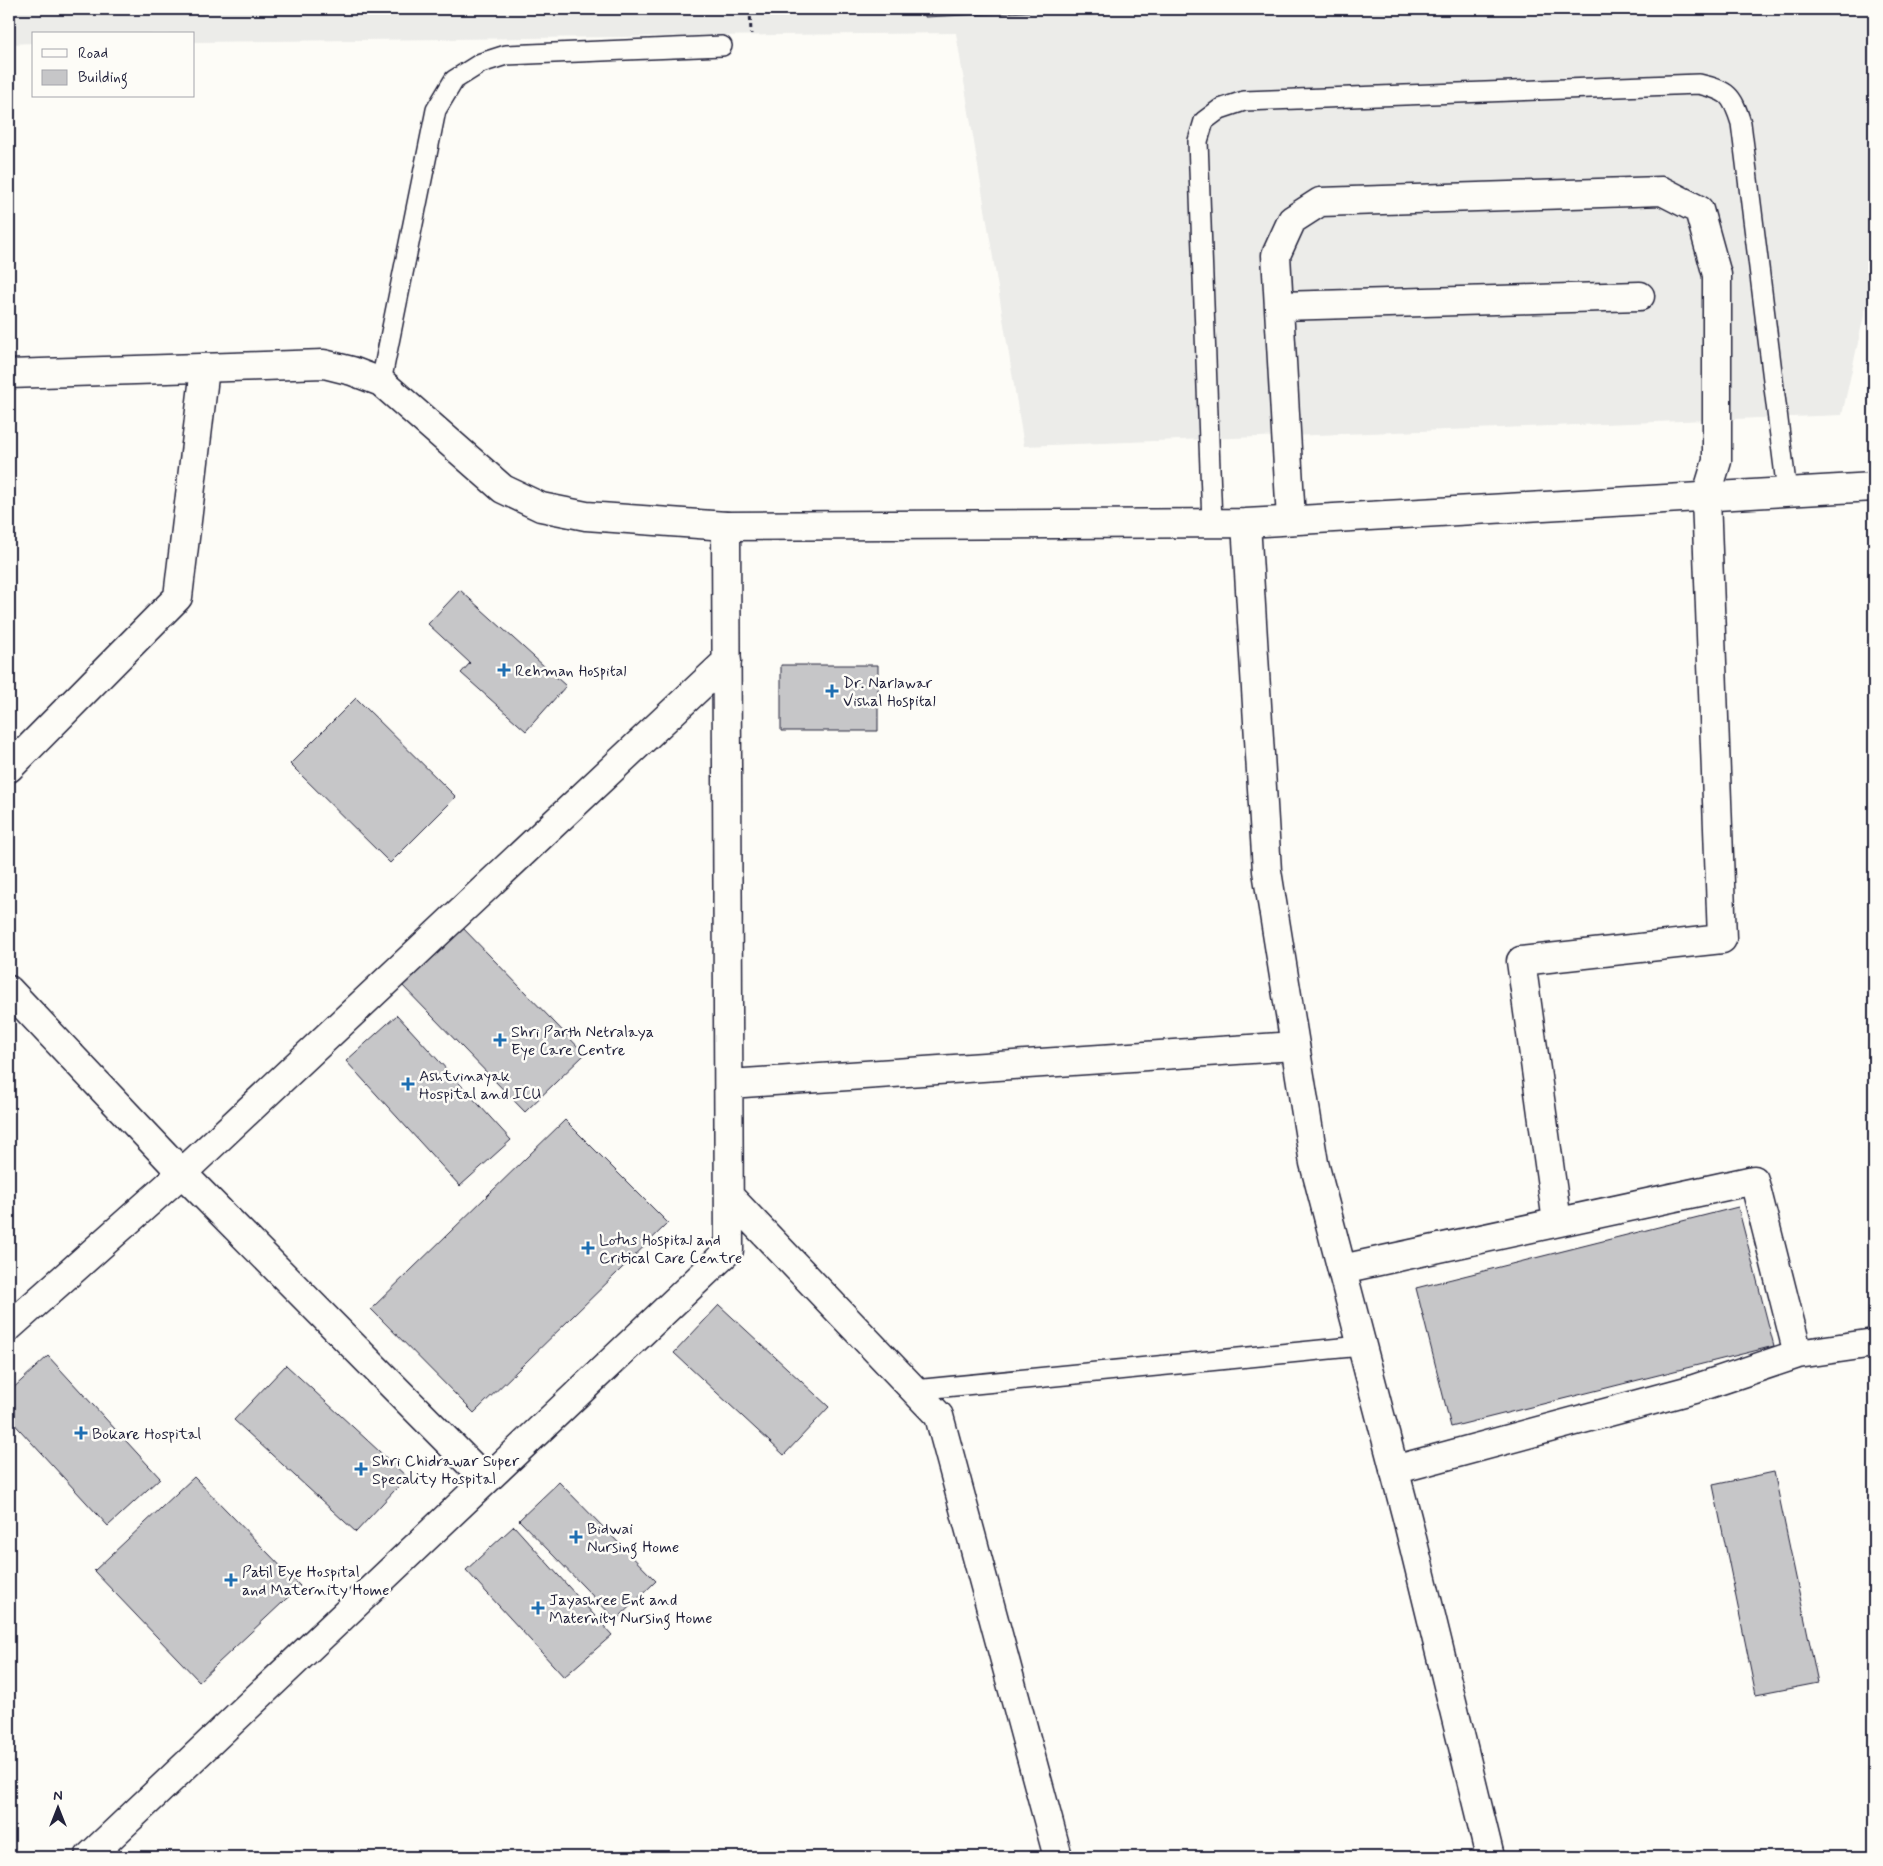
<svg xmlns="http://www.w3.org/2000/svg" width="1883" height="1866" font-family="Mynerve,sans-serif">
<rect width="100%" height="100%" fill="#fdfcf7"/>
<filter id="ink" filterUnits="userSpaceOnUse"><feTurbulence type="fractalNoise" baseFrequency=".02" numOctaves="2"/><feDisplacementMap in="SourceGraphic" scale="10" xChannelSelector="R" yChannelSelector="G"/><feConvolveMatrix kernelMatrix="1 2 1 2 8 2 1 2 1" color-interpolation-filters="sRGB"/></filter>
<g filter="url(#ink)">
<path fill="#ecece9" d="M9,9h1865v261l-32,145 -818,31 -68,-413 -762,9v-8h-160v9l-25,1z"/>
<path fill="#c6c6c8" stroke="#22223b" d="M925,9h163l-163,8z
M460,590l106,96 -40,45 -65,-58 9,-10 -42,-39z
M781,665h97v66h-97z
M356,698l100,99 -66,66 -100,-99z
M460,925l125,129 -60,58 -125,-129z
M397,1015l114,125 -51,46 -114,-125z
M565,1120l103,103 -194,190 -103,-104z
M1738,1207l36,139 -323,81 -35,-139z
M719,1305l110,102 -45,48 -110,-102z
M48,1356l112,122 -52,48 -99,-108v-26z
M286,1365l121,112 -51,55 -122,-112z
M1774,1472l44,211 -62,12 -43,-210z
M194,1477l106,109 -101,95 -105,-110z
M559,1482l97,99 -40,39 -97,-100z
M514,1526l98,109 -48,42 -98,-107z"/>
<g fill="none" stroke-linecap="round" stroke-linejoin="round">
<g stroke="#22223b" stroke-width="22">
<path id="lane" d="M381,382l55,-272 18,-30 27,-17 25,-8 216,-9
M1212,523l-14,-382 6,-20 16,-12 24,-8 455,-17c29,7 33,10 42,39l46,369
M914,1390l447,-44"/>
</g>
<g stroke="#22223b" stroke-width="31">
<path id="street" d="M1280,306l360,-10
M1291,520l-15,-265 16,-35 28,-18 342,-11 37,19 18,65v186l-11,36 16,442 -201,22 36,261
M9,768l169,-171 27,-229
M9,990l173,183 545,-512
M729,1084l566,-38
M729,1196l210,220 119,441
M1342,1269l412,-89 44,174
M9,1327l173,-154 304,307
M1394,1470l300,-81 104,-35 76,-11
M89,1857l640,-607 -3,-724"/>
</g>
<g stroke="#22223b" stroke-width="31">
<path id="secondary" d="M9,374l315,-10 28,7 29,11 122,107 38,18 45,9 140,10 520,-3 628,-36
M1246,523l21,348 47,292 93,355 83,339"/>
</g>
<path stroke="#22223b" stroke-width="3" stroke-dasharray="4 4" stroke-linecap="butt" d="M750,9l1,25"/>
<use href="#lane" stroke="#fdfcf7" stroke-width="19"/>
<use href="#street" stroke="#fdfcf7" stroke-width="28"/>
<use href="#secondary" stroke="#fdfcf7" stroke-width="28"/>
</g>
</g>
<g fill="#1f6fb2" stroke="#fdfcf7" stroke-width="2">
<path d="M501.5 662.5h5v5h5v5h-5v5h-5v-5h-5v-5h5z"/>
<path d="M829.5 683.5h5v5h5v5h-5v5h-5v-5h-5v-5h5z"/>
<path d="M497.5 1032.5h5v5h5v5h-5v5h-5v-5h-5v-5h5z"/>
<path d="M405.5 1076.5h5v5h5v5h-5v5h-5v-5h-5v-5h5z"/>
<path d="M585.5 1240.5h5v5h5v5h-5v5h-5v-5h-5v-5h5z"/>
<path d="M78.5 1425.5h5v5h5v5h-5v5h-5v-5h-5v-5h5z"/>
<path d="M358.5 1461.5h5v5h5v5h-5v5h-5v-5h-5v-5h5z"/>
<path d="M573.5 1529.5h5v5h5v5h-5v5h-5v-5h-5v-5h5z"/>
<path d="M228.5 1572.5h5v5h5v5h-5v5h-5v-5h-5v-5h5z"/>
<path d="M535.5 1600.5h5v5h5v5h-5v5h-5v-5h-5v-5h5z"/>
</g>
<g text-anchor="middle" stroke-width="5" stroke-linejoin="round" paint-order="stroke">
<g font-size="16" fill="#22223b" stroke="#fdfcf7" text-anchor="start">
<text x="515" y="676">Rehman Hospital</text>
<text x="843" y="688">Dr. Narlawar<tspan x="843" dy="18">Vishal Hospital</tspan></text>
<text x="511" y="1037">Shri Parth Netralaya<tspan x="511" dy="18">Eye Care Centre</tspan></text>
<text x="419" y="1081">Ashtvinayak<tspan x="419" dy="18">Hospital and ICU</tspan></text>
<text x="599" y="1245">Lotus Hospital and<tspan x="599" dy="18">Critical Care Centre</tspan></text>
<text x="92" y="1439">Bokare Hospital</text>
<text x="372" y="1466">Shri Chidrawar Super<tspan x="372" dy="18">Specality Hospital</tspan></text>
<text x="587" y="1534">Bidwai<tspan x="587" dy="18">Nursing Home</tspan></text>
<text x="242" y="1577">Patil Eye Hospital<tspan x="242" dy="18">and Maternity Home</tspan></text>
<text x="549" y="1605">Jayashree Ent and<tspan x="549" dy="18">Maternity Nursing Home</tspan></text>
</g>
</g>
<rect width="1883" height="1866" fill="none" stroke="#fdfcf7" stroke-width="30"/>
<rect x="15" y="15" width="1853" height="1836" fill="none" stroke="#22223b" stroke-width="2" filter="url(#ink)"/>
<rect x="32" y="32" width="162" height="65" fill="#fdfcf7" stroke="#a5a5ac"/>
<rect x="42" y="49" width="25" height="8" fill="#fdfcf7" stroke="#a5a5ac"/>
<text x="78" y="58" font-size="15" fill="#22223b">Road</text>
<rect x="42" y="70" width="25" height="15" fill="#c6c6c8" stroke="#a5a5ac"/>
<text x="78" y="82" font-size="15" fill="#22223b">Building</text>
<g transform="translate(58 1808)" stroke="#fdfcf7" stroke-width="4" paint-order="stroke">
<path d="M0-4L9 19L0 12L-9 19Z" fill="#22223b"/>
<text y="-8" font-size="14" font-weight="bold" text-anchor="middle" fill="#22223b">N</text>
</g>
</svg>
